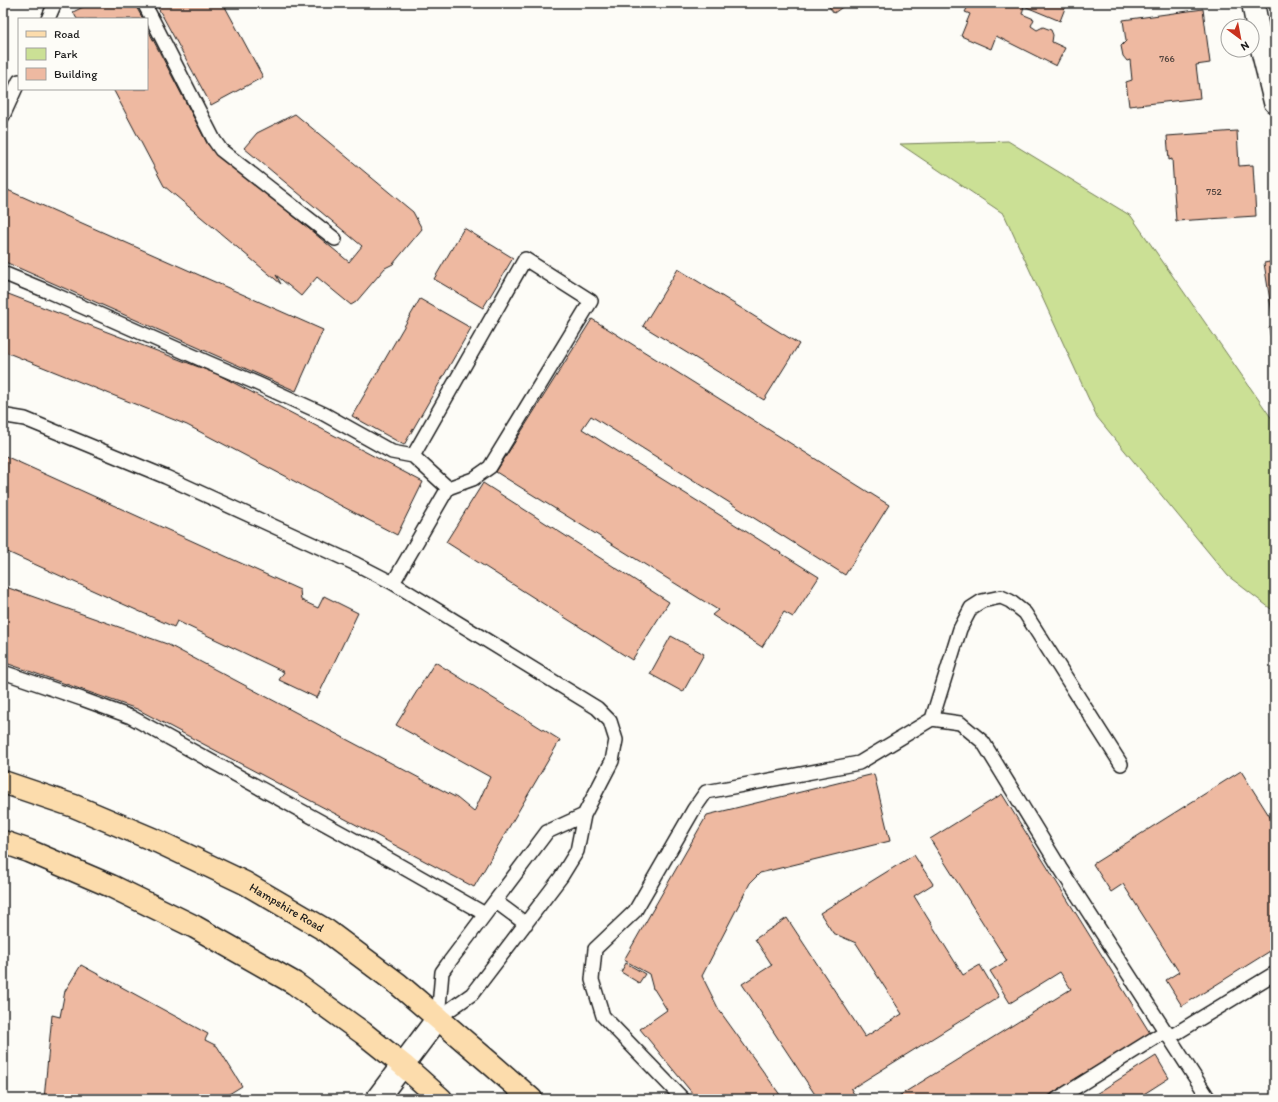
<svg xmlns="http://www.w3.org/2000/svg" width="1278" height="1102" font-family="Itim,sans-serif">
<rect width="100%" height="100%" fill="#fdfcf7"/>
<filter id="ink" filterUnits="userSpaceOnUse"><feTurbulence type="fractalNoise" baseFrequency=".025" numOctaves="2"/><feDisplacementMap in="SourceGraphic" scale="8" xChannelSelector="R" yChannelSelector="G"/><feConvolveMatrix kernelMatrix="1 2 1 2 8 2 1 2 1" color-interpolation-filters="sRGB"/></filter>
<g filter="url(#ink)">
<path fill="#cbe095" stroke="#747e58" d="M1008,141l123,75 139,200 5,6v190l-47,-36 -131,-159 -93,-203 -104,-70z"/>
<path fill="#eeb9a1" stroke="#1c1c1c" d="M91,3h43l9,16h-66l-4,-7z
M157,3h66l40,74 -52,28 -55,-101z
M826,3h22l-14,10z
M970,3h97l-7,18 -36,-15 -2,8 12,5 -3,7 6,4 6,-3 8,3 2,5 -1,7 13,6 -9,18 -60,-30 -5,13 -30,-13 9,-22 -5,-2z
M1203,9l7,54 -14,2 4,33 -71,8 -3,-24 6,-2 -2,-20 -3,1 -4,-5 -2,-10 5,-5 -3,-21z
M147,28l61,117 141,117 13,-16 -118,-98 13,-15 38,-19 118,98 9,17 -29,35 -8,4 -29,34 -5,3 -34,-28 -16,19 -25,-21 5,9 -117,-98 -51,-97h34z
M1237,131l2,35 14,-1 3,51 -80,5 -4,-62 -3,1 -2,-24z
M3,188l320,142 -27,61 -293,-130z
M464,228l49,30 -30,50 -49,-29z
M1275,261v104l-6,-38 5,-1 -10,-63z
M678,269l121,75 -35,56 -121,-74z
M3,292l214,82 206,108 -26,53 -210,-110 -184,-74z
M420,299l51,29 -67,117 -52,-29z
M592,319l297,186 -44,70 -254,-159 -9,13 237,148 -26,40 -9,-5 -22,35 -50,-32 6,-5 -222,-138z
M3,455l297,135 1,10 17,8 6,-12 34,17 -41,85 -38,-18 5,-8 -107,-51 -3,6 -171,-77z
M483,483l186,119 -37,58 -186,-118z
M3,586l164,58 290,154 17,14 16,-35 -94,-52 39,-63 125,78 -86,147 -337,-178 -134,-47z
M671,636l33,18 -21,38 -33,-18z
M1241,771l34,54v123l-93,58 -16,-26 13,-8 -56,-88 -12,8 -18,-28z
M874,774l16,67 -130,32 -10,10 -48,93 17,34 64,89h-86l-57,-70 27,-19 -13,-21h-1l-4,-15 -25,-14 83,-145z
M1002,794l148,239 -107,66h-149l177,-110 -11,-17 -50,31 -20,-32 17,-10 -77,-122z
M914,855l19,29 -19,12 49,79 17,-10 19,32 -148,92 6,10h-39l-76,-115 30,-19 -17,-26 32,-21 78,119 37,-23 -46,-71 -23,-10 -13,-20z
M626,963l19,11 -6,9 -18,-11z
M81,965l127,69 -3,6 12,6 25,40 -21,13h-177l8,-84 8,2 5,-26z
M1156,1056l13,22 -33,21h-48z"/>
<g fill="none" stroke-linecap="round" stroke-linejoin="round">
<g stroke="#1c1c1c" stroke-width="16">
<path id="service" d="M144,3l70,137 7,10 114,89
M48,19l7,-16
M3,116l16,-35
M3,273l46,19 158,70 49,21 68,31 68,38 21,4
M3,417l4,-1 18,3 141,58 190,87 37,19 204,125 13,13 6,19 -4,21 -28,54 -7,36 -16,26 -89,117 -34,24
M393,583l55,-95 25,-9 17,-12 101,-166 -66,-42 -112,197 35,32
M3,672l79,27 49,18 245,135 109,62
M932,719l28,-90 11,-21 11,-7 19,-4 9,4 15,12 96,151
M495,901l31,23
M438,1018l4,-46 5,-7 100,-133 37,-17
M1170,1037l105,-64
M683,1099l-80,-83 -11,-36 3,-31 40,-38 59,-102 12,-17 153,-29 73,-44 28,4 23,19 77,126 149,231
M1057,1099l109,-68"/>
</g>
<g stroke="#1c1c1c" stroke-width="25">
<path id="minor" d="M1253,3l8,42 14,57"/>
</g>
<g stroke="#1c1c1c" stroke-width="25">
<path id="tertiary" d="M377,1099l61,-81"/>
</g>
<g stroke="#1c1c1c" stroke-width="25">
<g id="primary">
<path id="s1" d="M3,782l71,24 85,36 86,41 82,48 71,53 92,79 41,36"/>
<path d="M3,842l26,9 82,35 84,41 99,56 69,50 40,32 38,34"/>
</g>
</g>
<use href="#service" stroke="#fdfcf7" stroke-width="13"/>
<use href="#minor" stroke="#fdfcf7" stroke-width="22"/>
<use href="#tertiary" stroke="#fdfcf7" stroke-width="22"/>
<use href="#primary" stroke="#fcdcac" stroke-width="22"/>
</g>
</g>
<g text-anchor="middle" stroke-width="3" stroke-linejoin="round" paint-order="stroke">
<g font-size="10" fill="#50433d">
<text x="1167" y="62">766</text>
<text x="1214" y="195">752</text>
</g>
<g font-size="12" fill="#1c1c1c" stroke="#fdfcf7">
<text dy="4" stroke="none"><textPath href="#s1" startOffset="311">Hampshire Road</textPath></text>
</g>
</g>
<rect width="1278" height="1102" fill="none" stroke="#fdfcf7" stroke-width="16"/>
<rect x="8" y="8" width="1262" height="1086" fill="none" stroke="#1c1c1c" stroke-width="1.5" filter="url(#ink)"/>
<rect x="18" y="18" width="130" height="72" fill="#fdfcf7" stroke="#a3a29f"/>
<rect x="26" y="31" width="20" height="6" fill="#fcdcac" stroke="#a3a29f"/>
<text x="54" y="38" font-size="12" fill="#1c1c1c">Road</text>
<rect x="26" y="48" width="20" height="12" fill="#cbe095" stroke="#a3a29f"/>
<text x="54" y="58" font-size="12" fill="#1c1c1c">Park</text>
<rect x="26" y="68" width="20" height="12" fill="#eeb9a1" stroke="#a3a29f"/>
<text x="54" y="78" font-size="12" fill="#1c1c1c">Building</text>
<g transform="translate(1240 38) rotate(148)"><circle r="19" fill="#fdfcf7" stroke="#a3a29f"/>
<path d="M0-3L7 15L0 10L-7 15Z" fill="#c8321e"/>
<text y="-6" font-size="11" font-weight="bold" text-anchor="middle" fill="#1c1c1c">N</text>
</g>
</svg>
